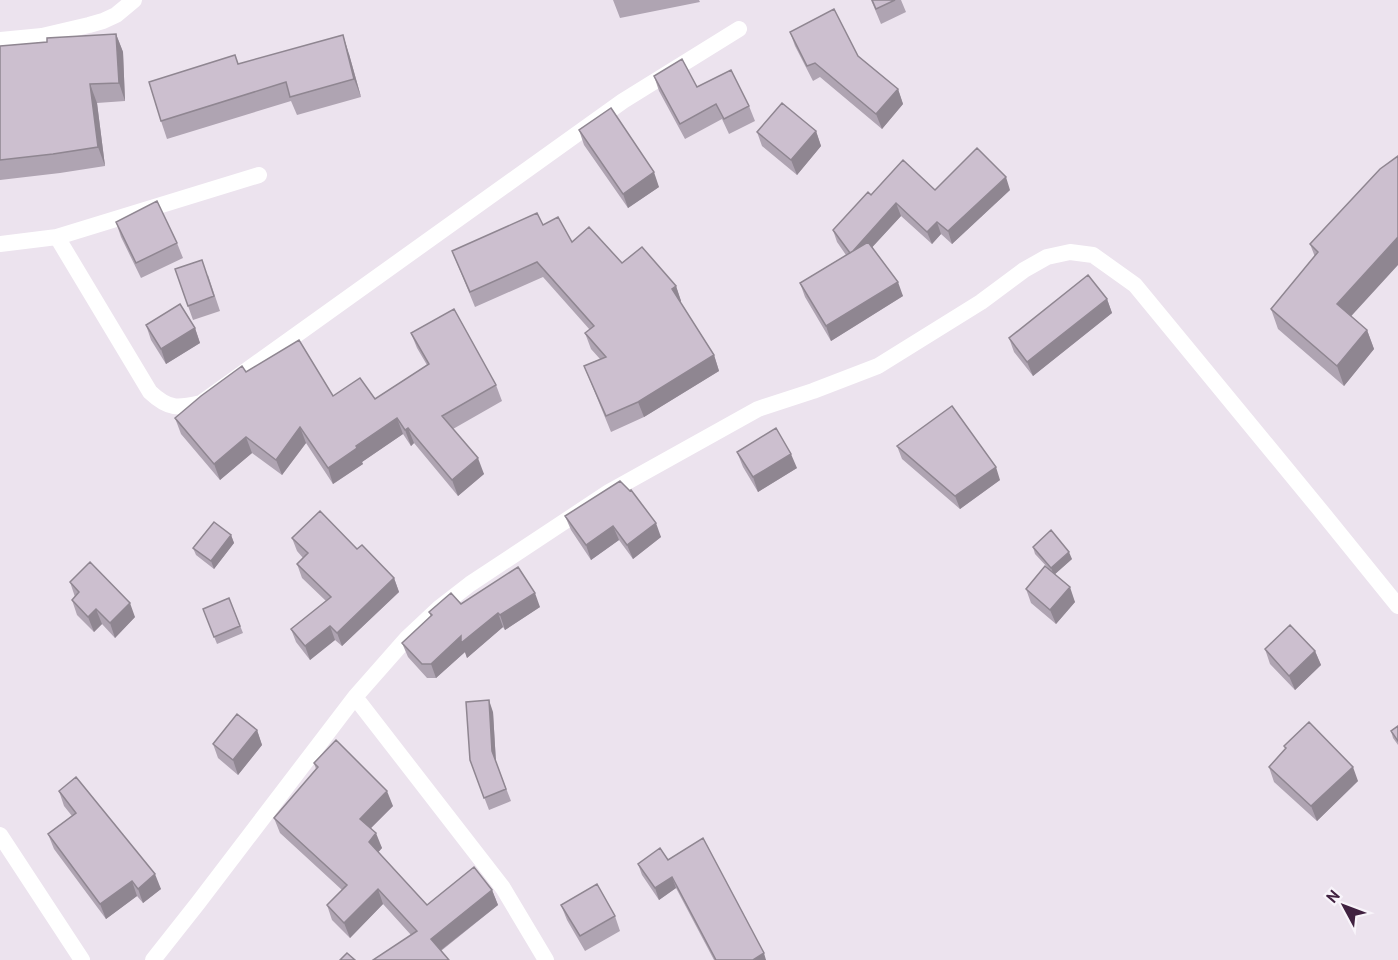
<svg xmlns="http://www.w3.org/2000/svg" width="1398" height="960" font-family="'PT Sans',sans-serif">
<rect width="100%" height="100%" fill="#ece3ee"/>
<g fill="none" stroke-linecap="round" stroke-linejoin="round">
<path stroke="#fff" stroke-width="16" d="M0,40l42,-4 47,-11 14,-4 13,-6 18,-15
M57,237l93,155c19,18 28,16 51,11l422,-302 116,-72
M0,244l57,-7 202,-62
M355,697l148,191 43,72
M0,835l82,125
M153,960l45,-57 157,-206 52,-59 32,-30 31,-24 139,-92 149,-83 55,-18 65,-25 103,-64 43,-32 23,-13 23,-5 23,3 42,30 182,221 81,100"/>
</g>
<path fill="#afa4b2" d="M613,0h86l1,2 -80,16z
M871,0h30l5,12 -25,12z
M790,32l68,24 40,33 5,15 -21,25 -62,-52 -7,4 -18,-35z
M116,34l7,18 2,49 -28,2 8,63 -45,7 -60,7v-134l47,-4z
M349,54l12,43 -64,18 -6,-14 -124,38 -6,-18 78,-57z
M654,76l43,11 52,19 6,15 -26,13 -7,-15 -37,20 -26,-48z
M579,130l80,57 -31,21 -44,-63z
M816,131l5,15 -24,29 -35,-29 -5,-14z
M1380,169l-29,147 16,14 7,19 -30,37 -66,-57 -7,-20 44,-52 -5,-13z
M935,190h75l-58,54 -11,-10 -9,10 -31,-28 -29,31 31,49 -72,45 -26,-44 -5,-14 46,-28 -9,-13 -4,-12 38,-35z
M116,222l61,21 6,15 -42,20 -20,-41z
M543,225l29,17 104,44 5,15 -1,1 34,53 5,16 -75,46 -33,15 -27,-66 16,-7 -9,-10 -6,-16 5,-3 -47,-53 -68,30 -23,-56z
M208,275l12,36 -27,9 -5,-14z
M1107,299l5,14 -79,63 -19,-24 -5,-14z
M146,325l49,3 5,15 -34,21 -15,-24z
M411,333l85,52 6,16 -49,28 31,45 -26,22 -44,-53 -3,3 -8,-12 -41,28 1,2 -30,20 -27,-41 -24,32 -30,-22 -32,27 -39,-46 -6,-16 71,-46 87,24 42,3 52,-34 -10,-17z
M897,446l103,34 -40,29 -58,-50z
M737,452l60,16 -39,24 -15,-25z
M630,491l31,46 -28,22 -14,-19 -28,20 -20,-30 -6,-14z
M231,535l3,8 -20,26 -18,-14 -3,-7z
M292,538l65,11 37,29 5,14 -57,54 -7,-6 -25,20 -14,-18 -5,-13 35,-28 -24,-23 -5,-14 6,-6 -6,-7z
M1033,547l39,12 -17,15 20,28 -19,22 -25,-21 -5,-14 22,-21 -13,-14z
M70,582l65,35 -20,21 -13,-14 -8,8 -17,-17 -5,-15 3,-3z
M229,598l14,35 -26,11 -14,-35z
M461,604l79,3 -35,23 -2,-3 -36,31 -2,-6 -29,26h-9l-19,-21 -6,-14 29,-26 -2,-5z
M1265,649l50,2 6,14 -26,25 -25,-26z
M493,712l3,50 15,39 -22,9 -19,-50z
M1398,726v19l-5,-7 -2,-7z
M257,730l5,15 -24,30 -20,-17 -5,-14z
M1284,746l74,35 -41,40 -43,-39 -5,-15 16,-18z
M314,763l79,43 -22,22 11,20 -4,4 49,53 65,-15 6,15 -57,46 -30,-16 -28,-31 -33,34 -18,-18 -5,-15 15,-15 -62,-57 -6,-15 42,-49z
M59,791l102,98 -18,14 -6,-7 -31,23 -52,-70 -6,-15 24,-18 -8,-10z
M668,860l98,100h-52l-38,-72 -17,12 -17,-25 -4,-11z
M561,905l54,11 5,15 -35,20 -18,-31z"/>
<path fill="#8f8691" d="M116,34l7,18 2,49 -6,-18z
M343,35l6,19 12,43 -7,-18z
M90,84l7,19 8,63 -7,-19z
M898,89l5,15 -21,25 -6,-15z
M816,131l5,15 -24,29 -6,-15z
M654,172l5,15 -31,21 -5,-14z
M1006,177l4,13 -58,54 -4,-13z
M896,203l5,13 -46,50 -5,-12z
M937,222l4,12 -9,10 -5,-12z
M1398,237v28l-54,59 -7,-20z
M898,282l5,14 -72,45 -5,-15z
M676,286l5,15 -3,3 -6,-15z
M1107,299l5,14 -79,63 -6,-14z
M195,328l5,15 -34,21 -5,-15z
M1367,330l7,19 -30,37 -7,-20z
M714,355l5,16 -75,46 -6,-15z
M397,418l6,16 -41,28 1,2 -30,20 -5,-16 28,-22z
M300,427l6,16 -24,32 -6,-15z
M408,428l6,15 -3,3 -6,-16z
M246,437l6,16 -32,27 -6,-16z
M791,454l6,14 -39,24 -5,-15z
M478,458l6,16 -26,22 -6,-16z
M996,467l4,13 -40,29 -5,-13z
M656,523l5,14 -28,22 -6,-14z
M613,526l6,14 -28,20 -5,-15z
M231,535l3,8 -20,26 -3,-8z
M1069,552l3,7 -18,16 -3,-7z
M394,578l5,14 -57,54 -5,-13z
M1070,587l5,15 -19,22 -6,-14z
M535,593l5,14 -35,23 -5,-15z
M130,603l5,14 -20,21 -5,-15z
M96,609l6,15 -8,8 -6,-15z
M498,613l5,14 -36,31 -2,-6 -29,26 -5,-14 30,-28z
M330,626l5,14 -25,20 -5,-14z
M1315,651l6,14 -26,25 -6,-14z
M489,700l4,12 3,51 -4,-12z
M257,730l5,15 -24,30 -5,-15z
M1353,767l5,14 -41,40 -6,-15z
M387,791l6,15 -28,28 -5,-15z
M376,833l6,15 -8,9 -5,-15z
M155,874l6,15 -18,14 -5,-14z
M672,877l4,11 -17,12 -4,-12z
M132,881l5,15 -31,23 -6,-15z
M378,889l5,15 -33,34 -6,-15z
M492,890l6,15 -62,49 -5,-15z
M764,953l2,7h-13z"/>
<path fill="#ccbfcf" stroke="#8f8691" stroke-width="1.5" d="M872,0h23l-19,9z
M834,9l24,47 40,33 -22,25 -61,-51 -8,3 -17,-34z
M116,34l3,49 -29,1 8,63 -45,7 -53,6v-114l47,-4v-4z
M343,35l11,44 -64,18 -4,-15 -125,39 -12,-39 86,-27 3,9z
M682,59l15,28 34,-17 18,36 -25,13 -8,-15 -36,20 -26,-48z
M782,103l34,28 -25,29 -34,-28z
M611,108l43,64 -31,22 -44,-64z
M977,148l29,29 -58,54 -11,-9 -10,10 -31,-29 -43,48 -3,2 -17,-23 35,-38 3,3 32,-35 32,30z
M1398,156v81l-61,67 30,26 -30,36 -66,-57 47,-57 -8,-8 70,-75z
M157,201l20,42 -41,20 -20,-41z
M537,213l6,12 15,-8 14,25 17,-15 33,36 20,-16 34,39 -4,3 42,66 -76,47 -32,14 -22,-50 22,-9 -21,-24 9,-7 -57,-64 -67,30 -18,-41z
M868,242l30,40 -72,44 -26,-43z
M202,260l12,36 -26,10 -13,-37z
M1088,275l19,24 -80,63 -18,-24z
M180,304l15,24 -34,21 -15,-24z
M454,309l42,76 -54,31 36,42 -26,22 -44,-52 -3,2 -8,-12 -41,28 1,2 -29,20 -28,-41 -24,33 -30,-23 -32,27 -39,-46 26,-22 41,-30 4,6 53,-32 34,56 27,-18 15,21 54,-35 -18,-31z
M952,406l44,61 -41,29 -58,-50z
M776,428l15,26 -38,23 -16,-25z
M620,481l10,10 1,-1 25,33 -29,22 -14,-19 -27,19 -21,-29z
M320,511l37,38 5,-4 32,33 -57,55 -7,-7 -25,20 -14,-17 40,-32 -34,-33 11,-11 -16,-15z
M214,522l17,13 -20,26 -18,-13z
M1051,530l18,22 -18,16 -18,-21z
M90,562l40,41 -20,20 -14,-14 -8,8 -16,-17 7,-8 -9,-10z
M1045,566l25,21 -20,23 -24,-21z
M518,567l17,26 -35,22 -2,-2 -37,30v-7l-30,28h-9l-20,-21 30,-28 -3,-3 22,-19 10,11z
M229,598l11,28 -26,11 -11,-28z
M1290,625l25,26 -26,25 -24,-27z
M489,700l3,51 14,38 -22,9 -14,-38 -4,-58z
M237,714l20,16 -24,30 -20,-16z
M1309,722l44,45 -42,39 -42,-39 17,-19 -2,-2z
M1398,726v15l-7,-10z
M336,740l51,51 -27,28 16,14 -7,9 58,63 47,-38 18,23 -61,49 18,21h-76l44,-29 -39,-42 -34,34 -17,-18 20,-20 -73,-67 44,-51 -4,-4z
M76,777l79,97 -17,15 -6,-8 -32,23 -52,-70 28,-21 -17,-22z
M703,838l61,115 -11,7h-37l-44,-83 -17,11 -17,-24 22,-16 8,12z
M597,884l18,32 -35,20 -19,-31z
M347,953l8,7h-15z"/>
<g transform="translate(1344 906) rotate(311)" stroke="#f8f4fa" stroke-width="4.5" paint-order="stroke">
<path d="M0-4.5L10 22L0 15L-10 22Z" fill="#402140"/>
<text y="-9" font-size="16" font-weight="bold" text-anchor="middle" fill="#402140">N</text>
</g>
</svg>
